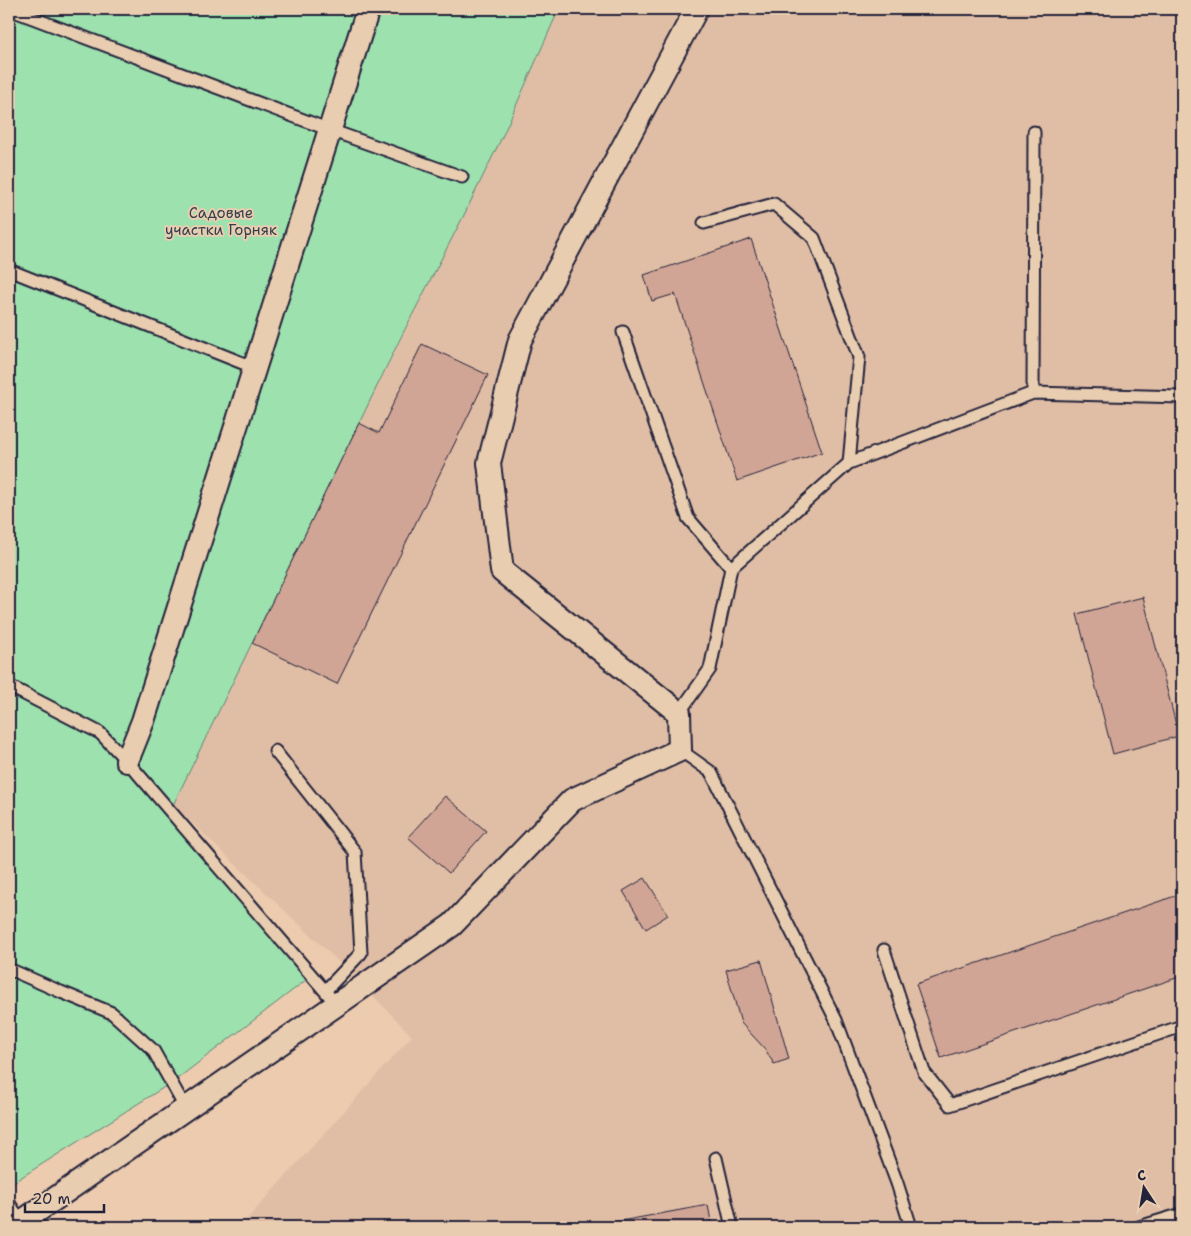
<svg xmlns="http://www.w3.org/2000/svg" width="1191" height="1236" font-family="'Shantell Sans',sans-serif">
<rect width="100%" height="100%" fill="#eccbaf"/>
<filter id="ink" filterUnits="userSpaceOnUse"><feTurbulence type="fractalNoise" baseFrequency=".02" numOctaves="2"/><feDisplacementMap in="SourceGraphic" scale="10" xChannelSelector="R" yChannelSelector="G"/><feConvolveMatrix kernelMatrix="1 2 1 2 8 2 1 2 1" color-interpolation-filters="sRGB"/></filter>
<g filter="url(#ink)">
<path fill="#e0bda5" d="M559,9h623v1218h-942l172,-191 -56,-58 -183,-173 186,-382 144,-288z"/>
<path fill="#9de1ae" stroke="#608274" d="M9,9h550l-56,126 -39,80 -62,120 -229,470 137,172 -133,102 -168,106z"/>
<path fill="#d1a595" stroke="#22223b" d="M751,239l71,213 -85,29 -62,-187 -23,7 -8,-26z
M422,344l66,31 -151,309 -85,-41 107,-220 20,10z
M1143,597l36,139 -66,18 -36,-140z
M445,796l41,35 -37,42 -41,-36z
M645,878l23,37 -22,14 -23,-38z
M1181,894l1,3v79l-241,82 -25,-74z
M761,960l28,99 -15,5 -9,-15 -24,-26 -15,-53z
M708,1205l4,22h-102v-4z"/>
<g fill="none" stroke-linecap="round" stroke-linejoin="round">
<g stroke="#22223b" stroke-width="15">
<path id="lane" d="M9,9l321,121 132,47
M704,223l70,-19 40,34 45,119 -10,106
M9,270l246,98
M623,332l65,186 43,50
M1033,393l1,-261
M9,686l91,47 27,28 210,244
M679,713l31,-44 21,-101 118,-105 184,-70 149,4
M680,750l31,22 125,248 61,163 14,44
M275,751l80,101 6,101 -36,38
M884,950l40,122 26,33 232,-79
M9,969l52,23 51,21 41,37 33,59
M716,1158l16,69
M9,1203l12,19
M1139,1227l43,-13"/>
</g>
<g stroke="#22223b" stroke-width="26">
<path id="street" d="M127,761l16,-40 225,-712
M14,1227l438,-302 120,-125 108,-50 -1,-37 -177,-142 -13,-108 31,-123 176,-330"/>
</g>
<use href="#lane" stroke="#e9cdb0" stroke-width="11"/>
<use href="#street" stroke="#e9cdb0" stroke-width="22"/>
</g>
</g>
<g text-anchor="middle" stroke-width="4" stroke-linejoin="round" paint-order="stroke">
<g font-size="15" fill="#343f4c" stroke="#e9cdb0">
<text x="221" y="218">Садовые<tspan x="221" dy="17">участки Горняк</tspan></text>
</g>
</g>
<rect width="1191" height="1236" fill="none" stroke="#e9cdb0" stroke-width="30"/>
<rect x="15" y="15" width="1161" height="1206" fill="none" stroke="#22223b" stroke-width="2" filter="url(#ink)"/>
<g transform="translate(1144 1188) rotate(348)" stroke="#e9cdb0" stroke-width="4" paint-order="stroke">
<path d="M0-4L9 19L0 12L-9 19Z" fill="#22223b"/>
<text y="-8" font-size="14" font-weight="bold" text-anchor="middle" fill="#22223b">С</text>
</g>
<path d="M25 1204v8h79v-8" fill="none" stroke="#22223b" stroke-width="2.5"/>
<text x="32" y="1204" font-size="15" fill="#22223b" stroke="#e9cdb0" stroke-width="4" paint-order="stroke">20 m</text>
</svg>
